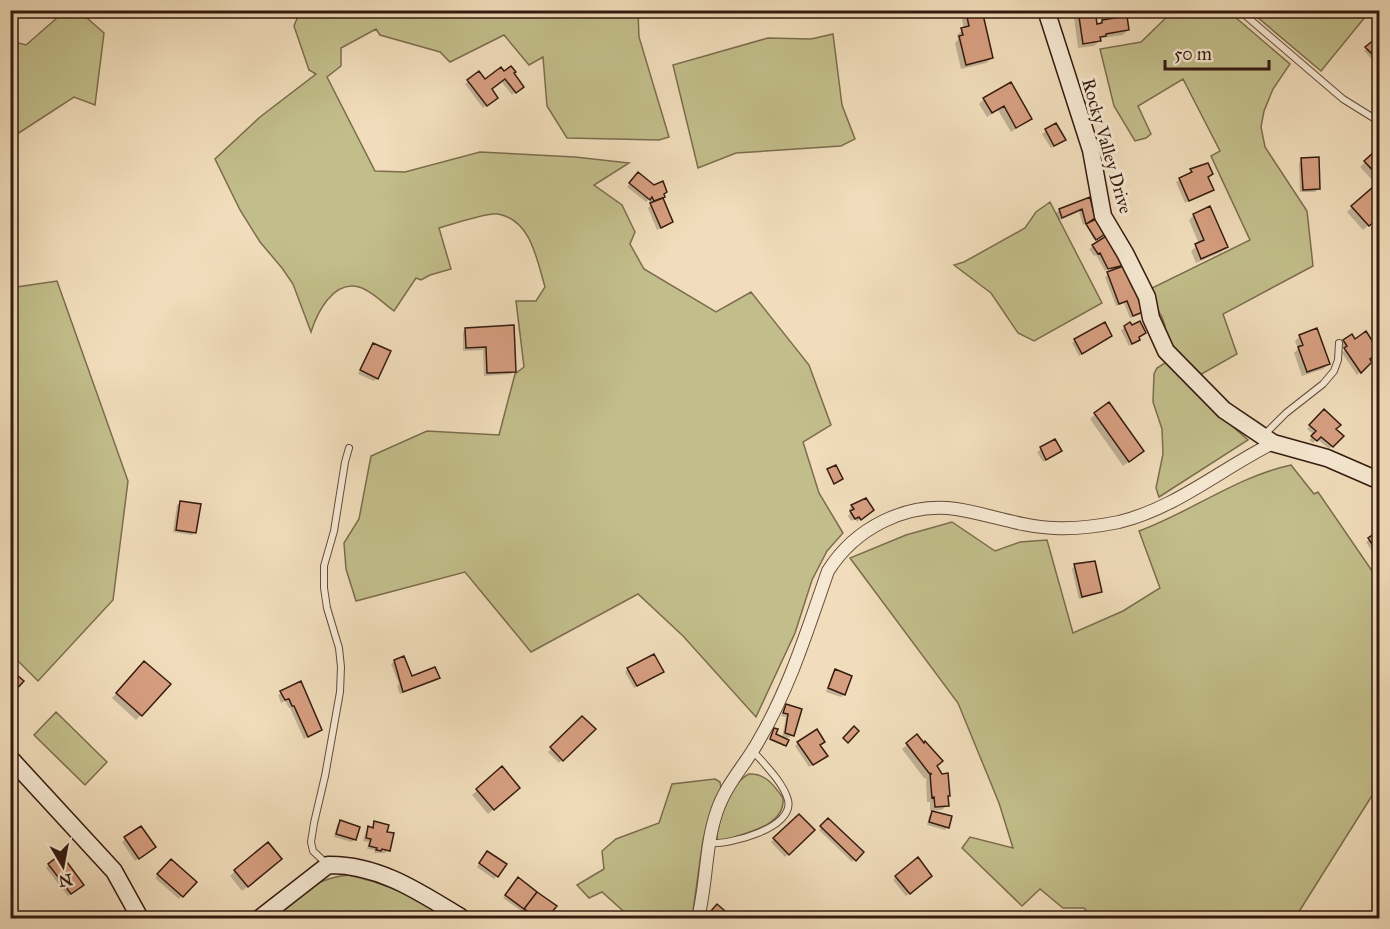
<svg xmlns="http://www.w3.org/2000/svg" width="1390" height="929" font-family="'IM FELL Great Primer',serif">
<rect width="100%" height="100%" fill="#f1ddbb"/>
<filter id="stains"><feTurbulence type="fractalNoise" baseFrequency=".00333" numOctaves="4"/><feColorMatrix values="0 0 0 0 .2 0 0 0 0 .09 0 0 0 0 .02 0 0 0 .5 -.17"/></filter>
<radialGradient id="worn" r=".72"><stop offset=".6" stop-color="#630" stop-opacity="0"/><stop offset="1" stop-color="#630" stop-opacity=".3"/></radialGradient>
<path fill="#c2be8b" stroke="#7c6c4d" stroke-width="1.5" d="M65,11h14l25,22 -9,72 -21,-8 -63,41v-97l15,4z
M300,11h338l1,26 30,100 -10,3 -92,-2 -20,-32 -4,-49 -14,8 -25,-30 -54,27 -10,-10 -60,-17 -4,-6 -35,19v18l-14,11 48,94 30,1 75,-20 95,5 54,6 -35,22 28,20 13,27 -5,12 14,25 72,43 35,-20 58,73 22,60 -28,17 16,51 24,40 -16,18 -15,29 -17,53 -39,84 -73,-81 -45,-42 -107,58 -66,-80 -109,29 -10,-32 -2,-26 15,-24 12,-63 56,-25 72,4 16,-61 9,-7 -8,-66h20l9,-14c-8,-27 -14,-67 -47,-73 -9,-2 -48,11 -59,14l12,41 -21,6 -9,5 -5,-2 -22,33c-10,-7 -23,-21 -35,-24 -26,-7 -42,26 -48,45l-18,-48 -11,-16 -22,-26 -20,-32 -25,-51 45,-42 56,-43 -7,-4 -15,-44z
M1173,11h55l62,53 -17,25 -9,22 -3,16 4,20 42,64 6,55 -90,48 14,40 -39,22 -28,-28 -6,-14 1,-8 -3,-9 -16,-26 104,-51 -39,-84 9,-5 -37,-72 -45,27 13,28 -5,4 -11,3 -21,-35 -14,-57 41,-7z
M1250,11h120l-49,60z
M833,34l9,71 13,34 -14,7 -105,7 -38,15 -25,-103 95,-27 43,1z
M1050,202l52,101 -68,38 -16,-8 -27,-40 -37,-28 10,-3 61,-34 11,-16z
M57,281l71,200 -15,119 -75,81 -27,-27 -1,-366z
M1168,361l46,49 34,30 -89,57 -3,-9 7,-34 -1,-25 -9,-27 1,-28 3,-6z
M1291,465l23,29 4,-2 61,89v207l-6,6 -78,124h-202l-9,-10h-21l-23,-19 -18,17 -60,-58 8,-11 43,11 -14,-45 -41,-100 -108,-145 56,-23 46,-13 43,29 25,-9 27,-2 26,93 50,-22 37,-23 -21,-57c52,-19 97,-54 152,-66z
M56,712l51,50 -22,23 -51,-50z
M749,774c16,-1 25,11 34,24 3,31 -46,36 -66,45 -1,-21 13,-60 32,-69z
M715,779l5,3 1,6 -18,52 -11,78h-61l-29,-26 -13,6 -12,-13 27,-16 -2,-18 14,-12 43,-16 13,-39z
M349,875l26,7 40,15 31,21h-175c27,-21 42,-40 78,-43z"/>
<path fill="#0003" d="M1073,10h20l2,15 7,-4 26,9 -5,5 -21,3 -8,8 -16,2z
M967,14l25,44 -6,5 -25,6 -6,-26 3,-3 -1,-5 7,-6 -2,-10z
M1380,37v31l-16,-17z
M479,73l6,8 19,-8h8l7,16 -7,6 -11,-14 -11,9 3,11 -10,7 -18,-24z
M1011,84l19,35 -19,13 -13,-22 -11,7 -8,-13 5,-5z
M1055,125l9,15 -13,8 -9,-14z
M1302,159l16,30 -3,3h-15l-1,-29z
M1380,160v55l-17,15 -16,-18 30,-27 -17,-18 5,-5z
M1191,170l21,4 -5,4 5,12 -27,13 -9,-21 13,-7z
M635,177l26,21 10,24 -3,3 -11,5 -9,-22 3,-3 -2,-6 -3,3 -19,-15z
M1089,199l1,22 -7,4 -4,-13 -20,8 -3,-7 3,-3z
M1194,215l32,32 -5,5 -25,11 -5,-12 8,-7 -10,-24z
M1087,226l16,8 -9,6z
M1105,238l20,28 16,46 -3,3 -8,3 -6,-15 -8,3 -11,-29 7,-5 -2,-4 -5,3 -9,-16 -2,1 -5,-7z
M1130,324l14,9 -7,5 1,2 -3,3 -6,3 -8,-16z
M466,329l48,42 -3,3 -27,2 -1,-26 -20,1v-19z
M1111,336l-32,20 -7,-13 3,-3z
M1300,336l28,28 -5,5 -21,7 -8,-23 4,-4 -3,-8z
M1344,341l26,21 -13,13 -15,-22 3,-3 -4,-6z
M374,344l3,34 -3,3 -16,-7z
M1379,375h1v17l-6,-12z
M1324,411l10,18 7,7 -12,13 -12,-10 -4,4 -4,-3 5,-5 -7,-6z
M1095,414l42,42 -14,10 -33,-47z
M1054,441l3,13 -14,8 -6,-10z
M181,502l14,30 -3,3 -19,-3 4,-27z
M852,506l20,4 -15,12 -2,-3 -4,2 -3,-5 3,-4 -2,-3z
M1380,532v32l-14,-22z
M1075,566l26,25 -4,3 -18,5 -7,-30z
M394,661l17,17h27l-3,3 -35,13 -3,-8 2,-2 -8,-20z
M139,668l2,47 -5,5 -24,-22z
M628,669l34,3 -28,16 -9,-16z
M835,671l9,23 -3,3 -15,-5 6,-18z
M300,683l20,47 -16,9 -14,-31h-1l-4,-7 -4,2 -3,-8z
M786,706l14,4 -7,25 -5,3 -4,8 -14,-6 4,-9v4l8,3 4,-21 -5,-1z
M582,718l12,11 -35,34 -11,-11z
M917,737l32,58 -2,3v7l-5,5 -12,1v-9h-3l-1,-21 1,-2 -3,-1 -22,-29z
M798,743l21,2 4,13 -14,9 -14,-21z
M501,769l12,24 -25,21 -16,-19z
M932,813l16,14 -3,3 -18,-5 2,-9z
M798,816l14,14 -27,27 -14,-15z
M829,820l33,32 -10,10 -33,-32z
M340,822l15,17 -3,3 -18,-5 3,-12z
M375,823l11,10 2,17 -3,3h-11l1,-3 -8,-1 2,-7 -6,-1 3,-10 5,-2z
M125,839l26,11 -16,11 -13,-19z
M484,856l13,20 -3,3 -17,-12z
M171,861l24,21 -16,17 -24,-21z
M275,864l-33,27 -12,-15 5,-5z
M49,865l30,23 -11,8 -22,-28z
M896,877l31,2 -21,17 -13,-16z
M515,882l40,24 -10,12h-14l-28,-20z
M717,906l14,12h-22l-2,-1z"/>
<path fill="#d79f81" stroke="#351a0f" stroke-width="1.5" d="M975,10h7l11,48 -27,7 -7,-29 4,-1 -2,-7 8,-2 -3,-13z
M1078,10h17l2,14 5,-1v-3l25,-4 2,14 -23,4v2l-6,1 1,4 -18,3z
M1380,35v27l-15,-15z
M511,66l5,6 -2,1 10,14 -8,6 -11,-14 -13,10 6,9 -11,8 -20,-26 12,-9 6,8 16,-12 3,4z
M1011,82l21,37 -16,9 -12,-22 -12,7 -9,-15z
M1056,123l10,17 -12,6 -9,-17z
M1374,152l6,6v20l-16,-17z
M1319,157l1,32 -17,1 -2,-32z
M1208,163l5,11 -5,3 6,13 -25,11 -10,-23 13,-6 -2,-3z
M638,172l16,13 9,-4 4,11 -3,2 1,3 -11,4 -2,-4 -2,3 -21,-17z
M1380,181v36l-11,9 -18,-20z
M1090,197l5,21 -9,6 -4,-15 -20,9 -3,-9z
M663,198l10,24 -12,6 -11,-25z
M1210,206l18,41 -27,12 -6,-15 9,-4 -11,-26z
M1096,219l9,15 -9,6 -10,-16z
M1106,236l19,29 -17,4 -8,-16 -2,1 -6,-9z
M1126,265l17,47 -10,4 -6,-15 -8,3 -12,-32z
M1140,321l6,12 -7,4 1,3 -8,4 -8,-18 6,-4 2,3z
M1105,322l7,14 -30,18 -8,-15z
M514,325l2,47 -29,1 -1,-26 -20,1 -1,-20z
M1317,328l13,36 -23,8 -9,-25 5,-2 -4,-10z
M1366,331l14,22 -10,6 2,3 -11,11 -17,-25 3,-2 -4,-6 9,-6 3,5z
M373,343l18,8 -13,28 -18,-9z
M1109,402l35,49 -15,11 -35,-49z
M1324,409l17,16 -5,4 8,7 -11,11 -12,-10 -4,4 -6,-5 5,-5 -7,-6z
M1055,439l7,12 -16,9 -6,-13z
M836,465l7,14 -9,5 -7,-15z
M866,498l8,12 -13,10 -2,-3 -4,2 -5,-8 4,-2 -3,-4z
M180,501l21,3 -5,29 -20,-3z
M1380,530v26l-12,-18z
M1095,561l7,31 -20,5 -8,-33z
M654,654l10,18 -27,14 -10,-18z
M404,656l8,20 23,-9 5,11 -37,14 -9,-32z
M144,661l27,23 -29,32 -26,-23z
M835,669l17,7 -7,19 -17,-7z
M12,671l12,10 -14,15v-23z
M301,681l21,49 -14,7 -14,-31h-2l-3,-7 -4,1 -5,-9z
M786,704l16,5 -8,27 -9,-3 3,-19 -5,-1z
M582,716l14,13 -33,32 -13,-14z
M854,726l5,5 -11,12 -5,-5z
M774,728l4,1 -2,5 13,6 -3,6 -16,-7z
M817,729l8,13 -5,3 8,11 -15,9 -16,-23z
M917,734l7,9 1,-2 18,20 -6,5 5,8 6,-1 2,23h-2l1,10 -14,1 -1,-10 -2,1 -2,-24h2l-3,-1 -23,-30z
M502,766l18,22 -26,22 -18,-21z
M932,811l20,5 -3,12 -20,-6z
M799,814l16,16 -26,25 -16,-17z
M828,818l36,34 -8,9 -36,-35z
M340,820l20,7 -4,13 -20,-6z
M374,821l15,4 -2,7 7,1 -4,18 -8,-2 -1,2 -5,-1 1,-2 -8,-2 2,-7 -5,-1 2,-12 5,2z
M141,826l15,21 -17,12 -15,-22z
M268,842l14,17 -34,28 -14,-17z
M487,851l20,13 -9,13 -19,-14z
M61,854l23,31 -13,9 -23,-30z
M918,857l14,19 -22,18 -15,-18z
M171,859l26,23 -14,15 -26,-23z
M518,877l19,15 -13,17 -19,-14z
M537,892l20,14 -10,12h-9l-14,-9z
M717,904l16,14h-17l2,-1 -7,-6z"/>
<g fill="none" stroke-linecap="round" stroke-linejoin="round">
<g stroke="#644b3a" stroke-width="8">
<path id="lane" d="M1239,10l104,89 37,23
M1263,436l23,-23 37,-29 11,-13 4,-11 1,-17
M710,843c19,2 85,-15 78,-43 -5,-18 -23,-35 -35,-49
M328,865l-15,-14 -2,-9 3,-19 11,-47 15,-84 1,-25 -2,-19 -12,-40 -3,-20v-22l10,-35 11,-69 4,-14"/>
</g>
<g stroke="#644b3a" stroke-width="14">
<path id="street" d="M698,918c9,-35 7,-73 19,-107 9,-27 29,-47 42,-71 31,-53 49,-112 69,-169 27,-43 78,-69 128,-62 33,5 65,18 99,19 21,1 44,-2 64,-6 57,-14 102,-53 154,-79"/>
</g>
<g stroke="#351a0f" stroke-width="19">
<path id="secondary" d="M1046,10l45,140 12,66 22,37 22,44 4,21 15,33 58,59 49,33 54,15 53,23
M10,758l104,113 26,47
M260,918l68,-53c51,-1 93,28 134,53"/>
</g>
<use href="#lane" stroke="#f6e9d3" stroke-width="6"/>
<use href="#street" stroke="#f6e9d3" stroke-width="12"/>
<use href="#secondary" stroke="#f6e9d3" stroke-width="16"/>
</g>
<g text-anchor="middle" stroke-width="6" stroke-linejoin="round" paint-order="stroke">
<g font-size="18" fill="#351a0f" stroke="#f6e9d3">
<text transform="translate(1107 146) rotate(74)" y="6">Rocky Valley Drive</text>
</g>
</g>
<rect width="1390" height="929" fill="none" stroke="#f1ddbb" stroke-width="36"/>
<rect x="12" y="12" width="1366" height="905" fill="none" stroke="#351a0f" stroke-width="3"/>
<rect x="18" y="18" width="1354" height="893" fill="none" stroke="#351a0f" stroke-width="1.5"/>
<g transform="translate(63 866) rotate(170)" stroke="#f6e9d3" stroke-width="4.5" paint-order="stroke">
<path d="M0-4.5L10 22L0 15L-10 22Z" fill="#351a0f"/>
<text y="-9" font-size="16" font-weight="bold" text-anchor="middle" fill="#351a0f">N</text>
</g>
<path d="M1165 60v9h104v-9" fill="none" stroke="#351a0f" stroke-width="3"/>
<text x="1174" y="60" font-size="18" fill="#351a0f" stroke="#f6e9d3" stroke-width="4.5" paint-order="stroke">50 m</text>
<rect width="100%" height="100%" filter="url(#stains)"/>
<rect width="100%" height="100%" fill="url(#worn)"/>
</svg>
